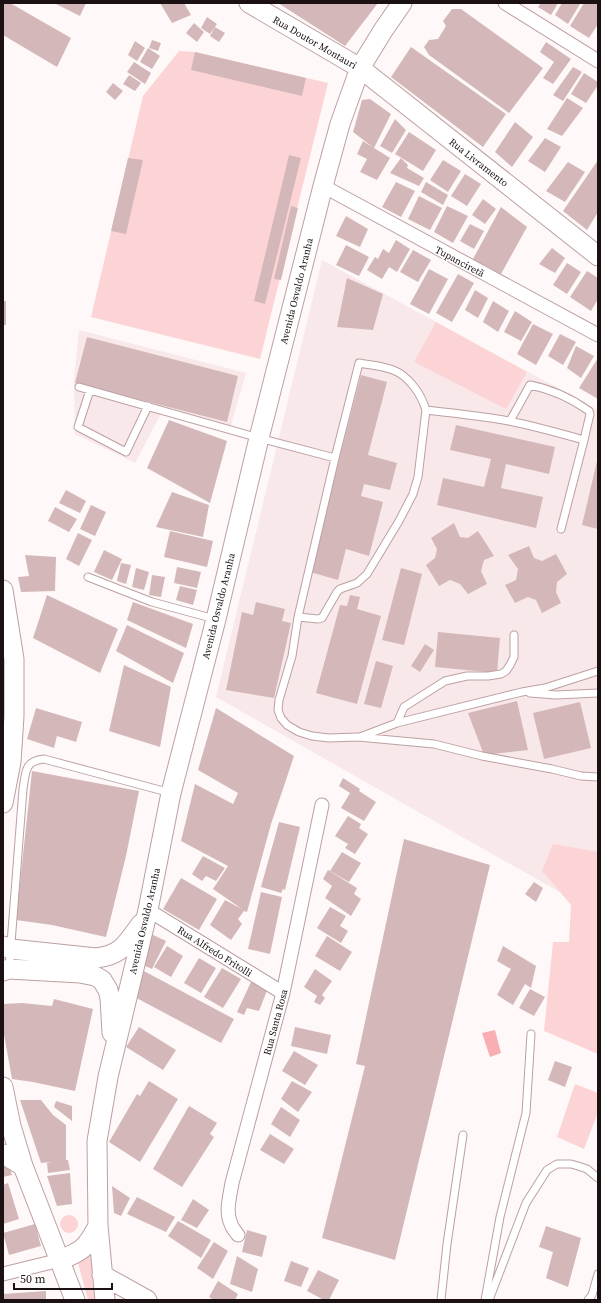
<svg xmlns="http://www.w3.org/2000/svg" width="601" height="1303" font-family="'Source Serif 4',serif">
<rect width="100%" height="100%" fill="#fef8f8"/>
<path fill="#f8e8e9" d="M322,260l276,150v504l-382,-217z
M79,330l167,43 -17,59 -67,-20 -27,51 -60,-29 -1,-55z"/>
<path fill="#fdd4d5" d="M179,51l16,1 133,31 -68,276 -169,-42 52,-221z
M436,322l91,50 -21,37 -92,-47z
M553,844l45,8v202l-54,-23 9,-89h16l2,-37 -29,-34z
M575,1084l23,9v19l-14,37 -27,-12z
M60 1224a9 9 0 1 1 18 0a9 9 0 1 1-18 0Z
M88,1253l8,2 3,45h-11l-10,-37 2,-7z"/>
<path fill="#f8aeb2" d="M495,1030l6,23 -11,4 -8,-24z"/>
<path fill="#d4b8b9" d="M3,3h7l61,35 -14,29 -54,-32z
M54,3h32l-6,13z
M160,3h24l7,12 -19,8z
M278,3h100l-33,43z
M541,3h17l-7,12 -13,-8z
M562,3l18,1 -12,20 -13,-9z
M584,3h14v21l-9,14 -19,-12z
M452,9h9l82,59 -34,45 -80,-58 -5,-8 5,-7 9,-1 8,-13 -3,-5z
M207,17l10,7 -7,10 -9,-6z
M194,23l10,9 -7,10 -11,-9z
M215,27l10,6 -6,9 -9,-6z
M152,40l9,3 -3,8 -9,-3z
M135,41l10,7 -8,13 -9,-6z
M546,42l25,17 -18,25 -10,-6 11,-16 -14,-10z
M411,47l95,67 -23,33 -92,-70z
M148,48l12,8 -8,13 -12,-7z
M195,52l111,26 -4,18 -111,-26z
M134,62l17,11 -6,11 -18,-12z
M573,67l9,5 -19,29 -10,-6z
M584,73l14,9v3l-12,18 -15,-9z
M129,75l12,8 -6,8 -12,-7z
M113,83l10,8 -8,9 -9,-8z
M567,98l16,10 -21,28 -15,-7z
M370,99l21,15 -17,34 -21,-16 9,-32z
M395,119l11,11 -14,23 -12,-7z
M515,122l18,15 -21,30 -17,-15z
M409,132l27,18 -13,21 -28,-17z
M545,138l16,9 -16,25 -17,-11z
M363,141l27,17 -13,22 -17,-8 7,-13 -10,-5z
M289,155l12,3 -36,146 -11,-3z
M128,158l15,2 -17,74 -15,-3z
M401,158l7,7 -1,3 17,10 -5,8 -29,-13z
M443,160l18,11 -13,21 -18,-12z
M598,160v52l-11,18 -24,-19z
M568,162l17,10 -20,30 -19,-11z
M465,174l16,10 -14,22 -16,-10z
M396,182l19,9 -14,26 -19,-10z
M426,182l22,13 -5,10 -22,-13z
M419,196l23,12 -12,22 -22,-11z
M483,199l13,10 -11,15 -13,-9z
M291,206l7,2 -17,72 -7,-1z
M447,206l21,10 -15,27 -19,-11z
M501,207l26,20 -26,47 -28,-15z
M346,216l22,13 -8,18 -24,-11z
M470,224l14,7 -10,18 -14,-8z
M396,240l14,9 -13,23 -8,-5 -7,12 -15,-9 8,-13 3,2 5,-10 6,4z
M346,245l23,12 -10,19 -23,-11z
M552,248l13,10 -10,15 -16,-9z
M413,250l18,10 -13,22 -18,-10z
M567,263l14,9 -14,22 -14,-9z
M429,269l19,10 -19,35 -19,-10z
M587,271l11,7v21l-7,12 -21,-14z
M458,274l16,9 -22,39 -16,-9z
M347,278l36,16 -10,36 -36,-3z
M475,290l13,8 -10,20 -13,-8z
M3,301h3v24h-3z
M493,301l16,10 -11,21 -15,-10z
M515,311l17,11 -11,19 -17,-9z
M533,324l20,10 -17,31 -19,-11z
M560,334l16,8 -13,23 -15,-9z
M87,337l151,39 -11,46 -152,-39z
M576,346l18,10 -13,22 -14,-10z
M598,358v41l-19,-11z
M361,375l26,7 -19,73 29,8 -7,27 -26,-6 -3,12 22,6 -14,54 -23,-7 -8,31 -28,-8z
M169,420l58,21 -17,62 -63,-35z
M456,425l99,22 -6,27 -43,-10 -5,24 42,9 -7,31 -99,-23 6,-27 41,9 7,-28 -41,-9z
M597,461h1v68l-16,-4z
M66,490l20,11 -6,12 -21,-10z
M172,492l37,13 -6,32 -47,-10z
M91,505l15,7 -11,24 -15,-7z
M55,507l22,12 -8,13 -21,-11z
M454,523l6,14 8,1 10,-7 16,25 -10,4 -3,11 6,13 -19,10 -8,-10 -10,-4 -11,6 -13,-21 9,-7 2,-9 -6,-11z
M170,531l43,10 -6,26 -43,-10z
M78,533l14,7 -13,26 -13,-7z
M529,546l5,12 8,3 14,-7 11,20 -10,8 -1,10 5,11 -19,10 -6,-13 -8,-3 -13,6 -10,-18 11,-5 2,-11 -10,-14z
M104,550l18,9 -10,21 -18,-8z
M25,555l31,2 -1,34 -34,1 -3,-15 11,-1z
M121,563l10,2 -5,19 -9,-3z
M177,567l24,5 -4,16 -23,-5z
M136,568l13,4 -5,18 -12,-3z
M401,568l21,6 -18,71 -22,-5z
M152,575l13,2 -4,20 -12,-2z
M180,586l17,4 -4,15 -17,-5z
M47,595l71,34 -18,44 -67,-35z
M350,595l10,2 -3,12 24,7 -24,88 -41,-11 24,-88 7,1z
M133,602l60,22 -7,24 -59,-28z
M256,602l29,7 -3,12 9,2 -17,75 -48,-8 16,-78 11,3z
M127,625l57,28 -11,30 -57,-32z
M438,632l62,6 -3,35 -62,-6z
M425,644l9,6 -14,22 -9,-6z
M376,661l17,5 -12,42 -17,-4z
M124,665l47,22 -11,60 -51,-16z
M517,701l11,49 -44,5 -16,-42z
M580,702l11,46 -47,11 -11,-46z
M36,708l46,14 -6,20 -19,-6 -3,12 -27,-9z
M216,708l78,48 -10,30 -13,38 -24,88 -3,-1 -6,8 4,5 -11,16 -21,-15 15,-25 17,9 -29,-20 15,-23 -47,-25 14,-57 38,20 5,-11 -40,-23z
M32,771l107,20 -13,65 -20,81 -54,-12 -36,-5z
M343,778l17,11 -1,2 17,11 -12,19 -23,-13 9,-15 -11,-7z
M348,816l13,8 -2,4 9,6 -13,20 -10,-6 3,-4 -13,-8z
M279,822l21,5 -15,63 -2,-1 -2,4 -20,-6z
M404,839l86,26 -95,395 -73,-22 43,-172 -9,-2z
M342,852l19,11 -12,19 -19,-11z
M203,856l22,12 -9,13 -10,-5 -4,5 -10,-7z
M328,870l29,18 -3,6 7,5 -10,17 -26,-18 7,-12 -9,-7z
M181,878l36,21 -18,31 -36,-21z
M534,882l9,6 -7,14 -11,-8z
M261,892l21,5 -12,57 -22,-5z
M330,907l16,9 -6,10 8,5 -7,12 -24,-15z
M149,933l17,8 -14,28 -9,-4z
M327,936l25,16 -12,19 -25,-15z
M167,946l16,10 -12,21 -17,-10z
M503,946l33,20 -5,22 -6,-4 -12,21 -16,-10 14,-26 -14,-8z
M199,958l17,10 -15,25 -17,-10z
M222,968l19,11 -18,29 -19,-11z
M315,969l17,12 -10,14 3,3 -5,7 -6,-3 3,-6 -13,-9z
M142,970l92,49 -13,24 -92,-49z
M251,982l17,6 -9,23 -12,-3 -3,7 -7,-3z
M530,989l15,8 -11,19 -15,-8z
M54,999l39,10 -18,82 -42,-9 -21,-3 -9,-50v-25l19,-1 30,3z
M139,1027l37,23 -13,20 -37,-23z
M295,1027l36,8 -4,19 -36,-8z
M294,1051l24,14 -13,20 -23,-14z
M555,1061l17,6 -7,20 -17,-7z
M149,1081l29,18 -38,63 -31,-20 28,-48 3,2z
M292,1081l20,11 -14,20 -17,-13z
M20,1100h21l12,15 13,10v35h2l2,10 -22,3 -1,-10 5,-1 -11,1z
M56,1101l16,5v15l-18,-14z
M189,1106l28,17 -7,11 4,3 -32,50 -29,-18z
M281,1107l19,13 -10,17 -19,-13z
M270,1134l24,15 -10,15 -24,-14z
M3,1163l6,3 3,9 -9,2z
M70,1173l2,31 -15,2 -10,-30z
M8,1183l11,36 -16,5v-39z
M112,1186l18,12 -9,18 -7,-3z
M137,1197l38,20 -9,15 -39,-18z
M193,1199l16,11 -12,18 -16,-8z
M178,1221l33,19 -10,18 -33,-22z
M35,1224l6,22 -32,9 -6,-22z
M546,1226l35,12 -13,49 -22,-9 7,-26 -14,-5z
M247,1230l20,6 -5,21 -20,-5z
M214,1242l14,9 -15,28 -16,-11z
M237,1256l21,13 -6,23 -22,-8z
M291,1261l18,7 -8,19 -17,-6z
M318,1270l21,10 -10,20h-5l-17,-9z
M218,1281l20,13 -3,6h-21l-5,-3z
M46,1291v9h-43v-6z"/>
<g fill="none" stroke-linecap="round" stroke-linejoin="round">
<g stroke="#bca0a1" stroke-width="9">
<path id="lane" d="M359,363c11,2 24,3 34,7 16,6 28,24 33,40l-8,67 -5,17 -14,27 -32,53 -10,9 -17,6 -3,3 -15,26 -4,1 -20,-2 37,-159z
M79,387l180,51 76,20
M90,390l-12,37 48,25 22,-46
M426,410c27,3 55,6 83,11 25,5 50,12 75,19l-23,89
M510,421l20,-36c21,4 42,14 59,26l1,3 -6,26
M88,577l64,25 63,17
M298,617l-6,39 -13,44 -1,10 3,8 6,7 12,7 13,4 17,2 29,-1 76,7 48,12 70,13 29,7 17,1
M530,693l26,2 42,-2
M397,723l7,-16 41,-26 22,-5h21l13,-2 5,-3 4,-6 4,-8v-22
M360,737l37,-14 125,-31 23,-4 53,-17
M9,969l14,-180c3,-17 1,-28 21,-30l127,34
M441,1300l6,-56 16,-109
M485,1300l15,-83 26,-104 5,-79
M489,1300l37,-97 21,-33 10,-6h14l7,2 9,3 11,9
M588,1300l4,-5 6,-21"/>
</g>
<g stroke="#bca0a1" stroke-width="15">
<path id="street" d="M505,3l93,58
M323,186l275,149
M148,910l135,83
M238,1235c-2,-3 -6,-7 -7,-11 -6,-12 -1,-28 1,-41l51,-190 39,-188
M3,1274l57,-14"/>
</g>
<g stroke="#bca0a1" stroke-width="21">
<path id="secondary" d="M249,3l111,65 238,188
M3,590l11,69v57l-3,46 -8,41
M3,946l8,3 85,9c26,-3 30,-14 45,-34
M3,971l6,-2 71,4 15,3 7,4 6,10 2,8 2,35
M3,1087l8,39 12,40 52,134
M3,1154l20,12
M60,1260c23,-9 26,-12 38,-34
M102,1275l45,25
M105,1300l-7,-74 -1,-85 11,-64 40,-167 23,-117 45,-174 43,-181 64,-252 17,-62 20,-56 24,-39 18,-26"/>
</g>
<use href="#lane" stroke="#fff" stroke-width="7"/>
<use href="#street" stroke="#fff" stroke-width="13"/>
<use href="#secondary" stroke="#fff" stroke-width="19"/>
</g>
<g text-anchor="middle" stroke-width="3" stroke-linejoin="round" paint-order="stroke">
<g font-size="10" fill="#1b1112" stroke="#fff">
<text transform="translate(315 42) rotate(30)" y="4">Rua Doutor Montauri</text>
<text transform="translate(479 162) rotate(38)" y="4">Rua Livramento</text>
<text transform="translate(460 261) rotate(28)" y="4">Tupanciretã</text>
<text transform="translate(296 291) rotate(-76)" y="4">Avenida Osvaldo Aranha</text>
<text transform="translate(218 606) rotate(-76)" y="4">Avenida Osvaldo Aranha</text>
<text transform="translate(144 921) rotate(-77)" y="4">Avenida Osvaldo Aranha</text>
<text transform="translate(215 951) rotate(32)" y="4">Rua Alfredo Fritolli</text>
<text transform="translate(275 1022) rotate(-75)" y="4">Rua Santa Rosa</text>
</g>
</g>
<rect width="601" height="1303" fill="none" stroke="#1b1112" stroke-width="8"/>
<path d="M14 1283v6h98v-6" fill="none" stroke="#1b1112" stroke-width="2"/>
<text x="20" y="1283" font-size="12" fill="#1b1112" stroke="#ffffff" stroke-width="3" paint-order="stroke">50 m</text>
</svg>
